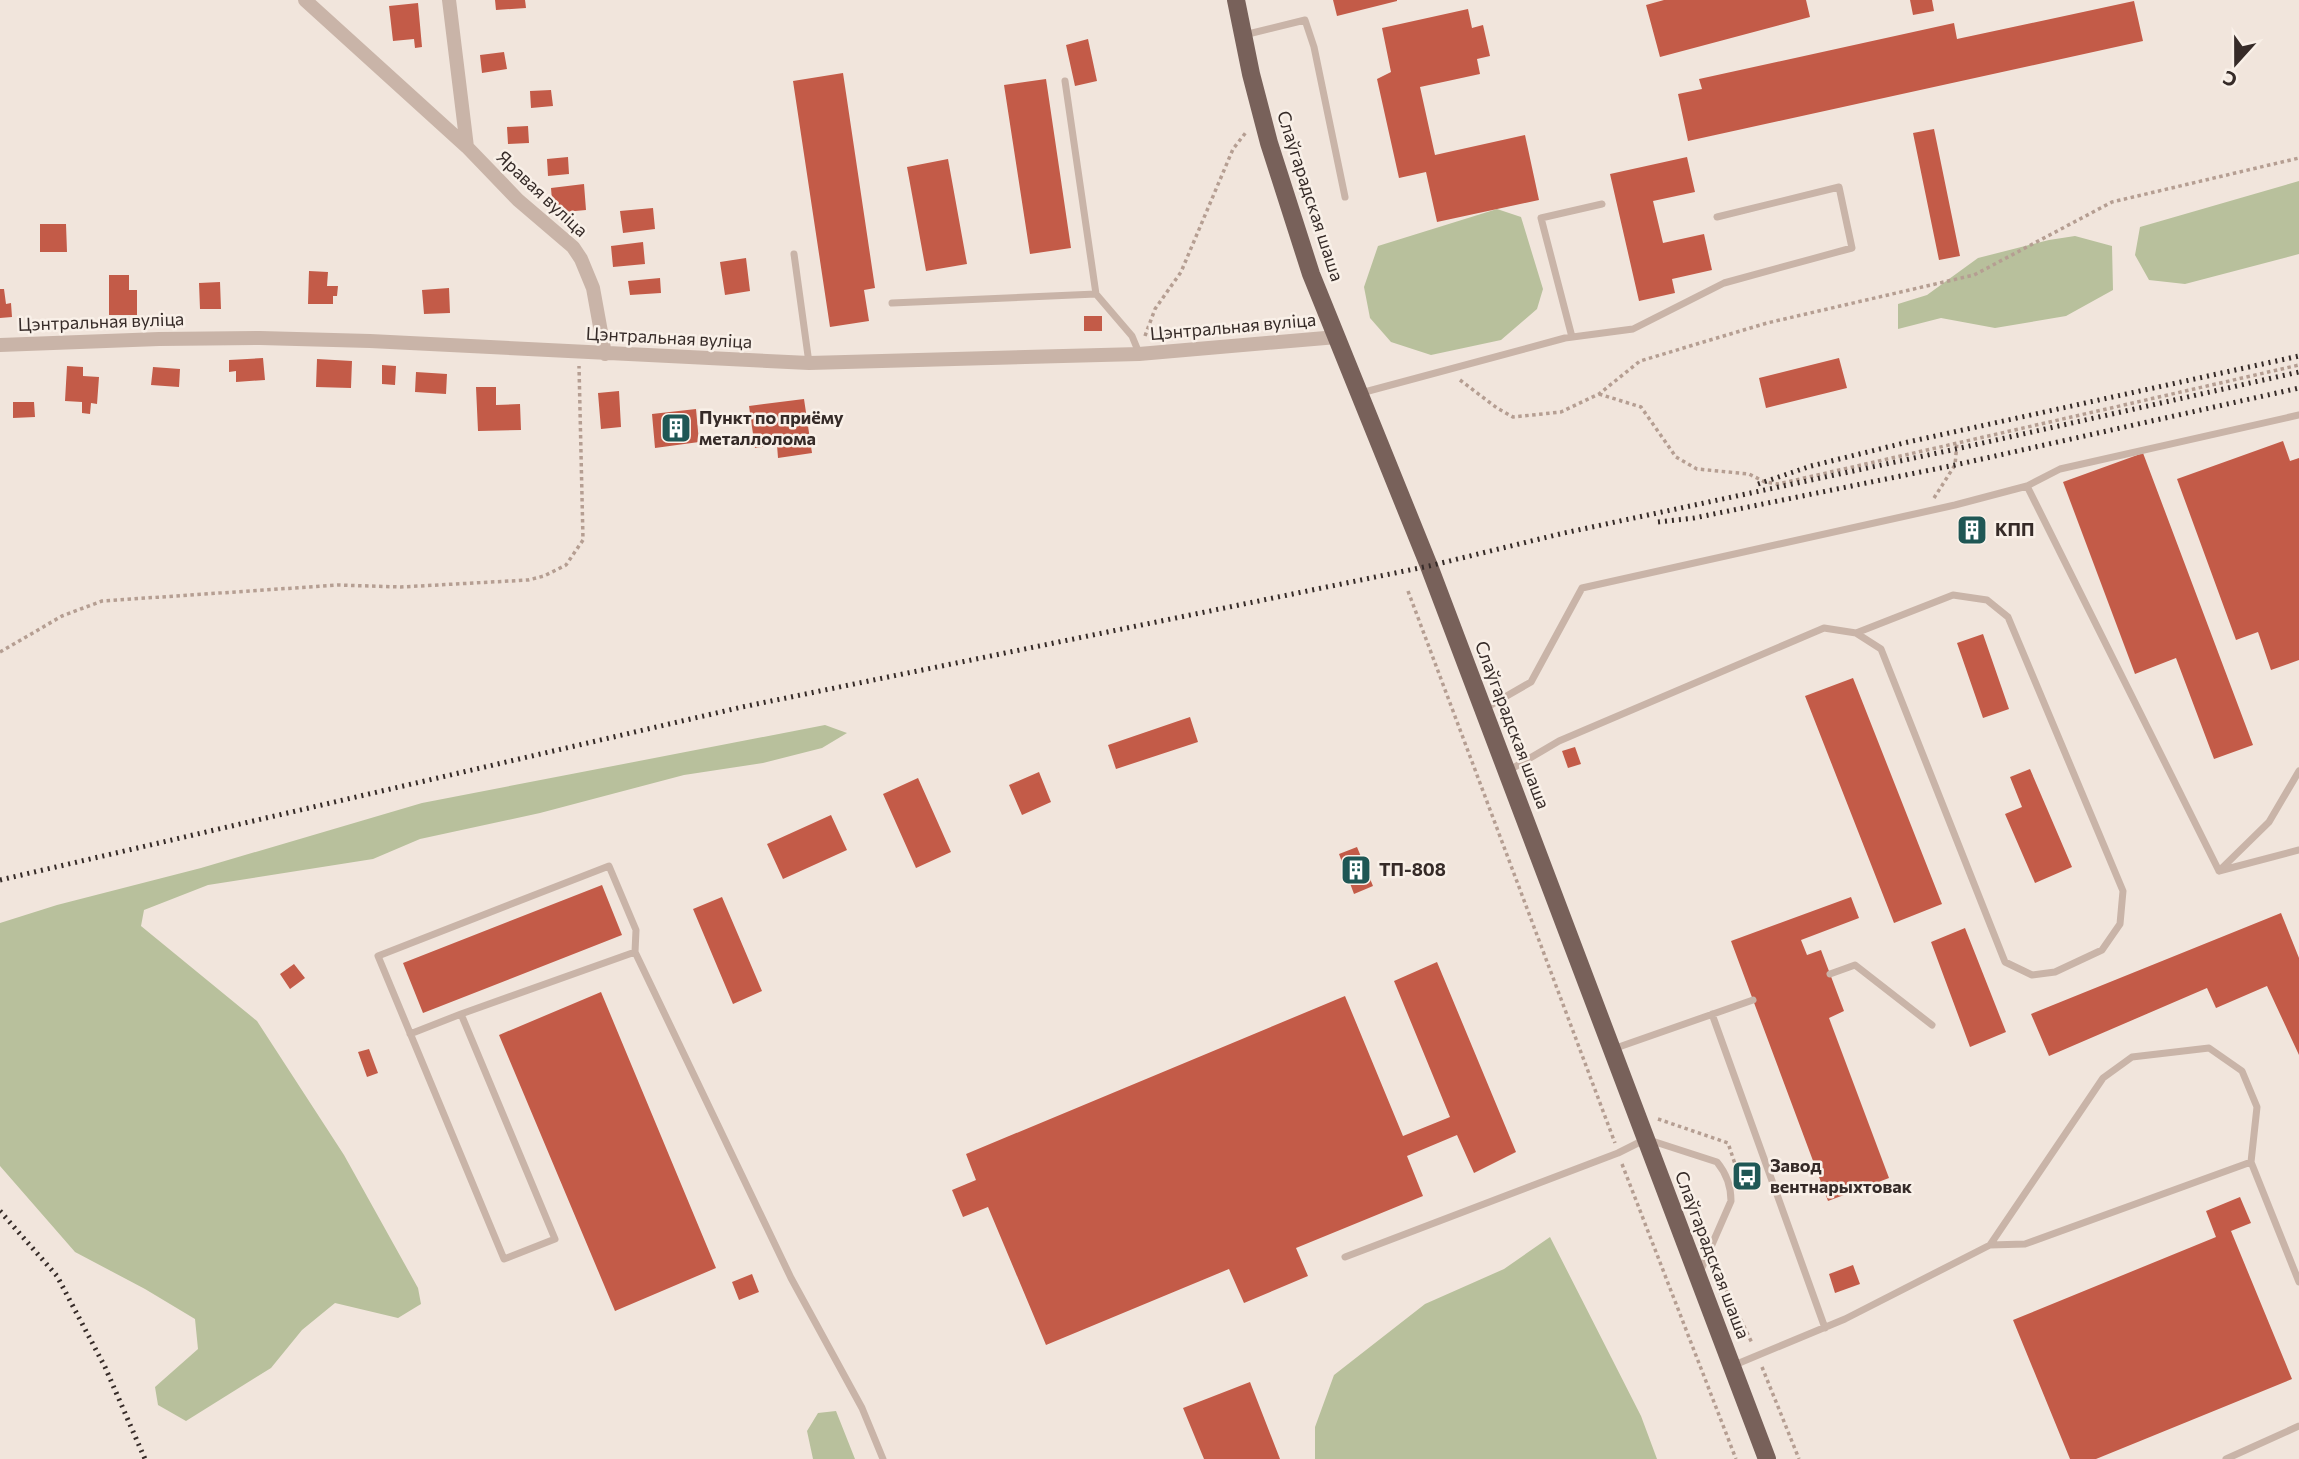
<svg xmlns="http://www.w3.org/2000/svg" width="2299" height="1459" font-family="Commissioner,sans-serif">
<rect width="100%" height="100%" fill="#f1e5dc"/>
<path fill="#b8c09c" d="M2299,181v73l-114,30 -36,-4 -14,-25 5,-28z
M1497,209l24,8 22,72 -6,20 -36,31 -70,15 -40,-13 -21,-24 -6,-31 14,-41z
M2075,236l37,10 1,44 -47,26 -71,12 -54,-10 -43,11v-25l29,-9 51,-37 71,-18z
M825,725l22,8 -25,15 -59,15 -79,12 -144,38 -120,26 -47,20 -165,26 -64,25 -3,16 116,95 87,134 74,133 3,16 -23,14 -63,-15 -33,27 -31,38 -85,53 -28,-16 -3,-18 43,-38 -3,-30 -50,-30 -70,-37 -75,-86v-243l57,-18 144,-37 221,-65z
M1550,1237l91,179 16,43h-342v-32l19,-52 91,-71 79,-35z
M836,1411l19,48h-42l-6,-28 11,-18z"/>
<path fill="#c35b48" d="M495,0h30l1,8 -30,2z
M1333,0h64v1l-60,15z
M1664,0h142l4,17 -150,40 -14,-52z
M1910,0h22l2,11 -21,4z
M2134,1l9,40 -455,100 -10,-47 24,-5 -3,-10 255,-56 3,16z
M418,3l4,44 -7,1 -1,-9 -21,2 -4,-35z
M1468,9l4,19 11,-3 7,31 -13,3 3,15 -60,13 15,68 90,-20 14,65 -102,22 -11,-50 -27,6 -22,-99 14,-7 -9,-44z
M1088,39l9,42 -22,5 -9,-41z
M504,52l3,17 -25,4 -2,-18z
M843,73l32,215 -11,2 5,31 -39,6 -37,-246z
M1046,79l25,169 -41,6 -26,-169z
M551,90l2,16 -22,2 -1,-17z
M528,126l1,17 -21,1 -1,-17z
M1934,129l26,127 -21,4 -26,-127z
M568,157l1,17 -21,2 -1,-17z
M1687,157l8,35 -42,9 10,42 41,-9 8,36 -40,9 3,14 -36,8 -29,-127z
M948,159l19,105 -41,7 -19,-104z
M584,184l2,26 -33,3 -2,-25z
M653,208l2,21 -32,4 -3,-22z
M40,224h26l1,28h-27z
M643,242l2,22 -32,3 -2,-21z
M746,258l4,33 -25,4 -5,-33z
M309,271l19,1 -1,14h11l-1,10h-4v8h-25z
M109,275h20v15h8v25h-28z
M660,278l1,15 -31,2 -2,-14z
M220,282l1,27h-21l-1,-26z
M449,288l1,25 -26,1 -2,-24z
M0,289h4l2,15 5,-1 1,14 -12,1z
M1084,316h18v15h-18z
M263,358l2,22 -29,2v-11l-7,1v-12z
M1839,358l8,30 -81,20 -7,-30z
M317,359l35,2 -1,27 -35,-1z
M382,365l14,1 -1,19 -13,-1z
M67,366l16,1v9l16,1 -2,27 -6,-1 -1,11 -8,-1v-11l-17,-1z
M153,367l27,2 -1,18 -28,-2z
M416,372l31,2 -1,20 -31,-2z
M476,387h20v18l24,-1 1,26 -43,1z
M619,391l2,36 -20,2 -3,-36z
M804,399l8,54 -34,5 -1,-13 -22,3 -6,-42z
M13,402h21l1,15 -22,1z
M696,409l3,33 -44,6 -3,-34z
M2283,441l7,20 9,-3v202l-28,10 -13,-38 -22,8 -59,-161z
M2143,453l110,292 -39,14 -38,-101 -41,16 -72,-192z
M1979,515l6,25 -20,2 -7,-23z
M1983,634l26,75 -26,9 -26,-75z
M1853,678l89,226 -48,19 -89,-227z
M1190,717l8,25 -82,27 -8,-24z
M1575,747l6,17 -13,4 -6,-17z
M2030,769l42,98 -37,16 -30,-69 17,-7 -12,-30z
M1039,772l12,30 -29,13 -13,-30z
M918,778l33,74 -35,16 -33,-74z
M831,815l16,35 -64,29 -16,-35z
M1357,847l16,39 -19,8 -15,-40z
M602,885l20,50 -199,78 -20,-50z
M722,897l40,94 -29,13 -40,-95z
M1851,897l8,21 -58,22 6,15 14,-5 23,61 -15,7 60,160 -61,23 -97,-260z
M2281,913l18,45v97l-32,-69 -51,22 -9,-20 -158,68 -18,-42z
M1965,928l41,104 -36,15 -39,-105z
M1437,962l79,190 -42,21 -17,-38 -50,21 16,40 -127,52 12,28 -64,27 -15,-34 -183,76 -58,-138 -25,10 -11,-27 24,-10 -10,-26 379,-158 58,140 47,-19 -56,-136z
M294,964l11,14 -15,11 -10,-15z
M601,992l115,276 -101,43 -116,-276z
M369,1049l9,24 -11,4 -9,-25z
M2240,1197l11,26 -20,8 61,148 -196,80h-26l-57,-139 203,-83 -10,-26z
M1853,1265l7,19 -25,9 -6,-19z
M752,1274l7,18 -20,8 -7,-18z
M1250,1382l30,77h-76l-21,-51z"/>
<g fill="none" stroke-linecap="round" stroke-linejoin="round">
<path stroke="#b59e92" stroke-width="3.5" stroke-dasharray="3.5 3.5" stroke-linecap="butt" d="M1145,336l10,-27 26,-37 52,-123 14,-18
M1460,380l37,28 16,9 48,-5 38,-18 41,-33 127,-38 207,-48 138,-73 187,-44
M1599,394l42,13 35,50 21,12 52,5 16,8 13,2 521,-119
M1934,498l21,-33 2,-22
M1408,591l207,552
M0,652l62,-36 40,-15 236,-16 63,2 127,-7 16,-4 22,-11 17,-25 -4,-174
M1658,1119l70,24 7,21
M1622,1164l114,295
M1716,1269l36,74
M1762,1367l37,92"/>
<path stroke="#c9b4a8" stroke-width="7" d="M1244,35l61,-15 9,27 31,150
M1065,81l31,213
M794,254l15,109
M892,303l204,-9 36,42 7,17
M1572,337l-31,-119 61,-14
M1361,393l204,-55 68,-9 91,-46 128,-35 -13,-61 -122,30
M2027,486l33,-17 239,-54
M1484,709l47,-27 51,-94 373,-83 72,-19 192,385 80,-21
M1508,771l51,-30 265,-113 32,5 25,16 124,313 27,13 23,-3 47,-22 18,-26 3,-33 -115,-274 -21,-17 -34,-5 -97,38
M2219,871l50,-49 30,-51
M635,952l-174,62 94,225 -51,20 -126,-303 231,-90 27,64 -1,22 156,326 71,130 21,51
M1830,974l25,-9 77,60
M1712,1014l113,314
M410,1034l51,-20
M1613,1049l140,-49
M1990,1245l35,-1 226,-82
M1345,1257l273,-104 28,-14 71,23c9,11 14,25 14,39l-31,71
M1732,1366l113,-47 145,-74 113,-167 29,-21 77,-9 33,23 15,36 -6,55 48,120
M2226,1459l73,-33"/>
<path stroke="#c9b4a8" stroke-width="14" d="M305,0l162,147 51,53 55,47 8,12 12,29 12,66
M449,0l18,147
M0,345l159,-6 101,-1 110,3 439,22 330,-9 198,-17"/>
<path stroke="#78615a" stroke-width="18" d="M1236,0l15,74 18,69 42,131 118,292 338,893"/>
<path stroke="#362b28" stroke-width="5" stroke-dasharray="2 5" stroke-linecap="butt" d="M1758,484l53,-18 97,-24 391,-86
M1658,522l36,-4 261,-53 344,-77
M0,880l742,-173 687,-141 135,-33 392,-84 343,-77
M0,1211l57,65 48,91 40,92"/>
</g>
<defs>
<g id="building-square" transform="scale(1.575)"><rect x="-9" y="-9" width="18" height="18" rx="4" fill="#1f5755" stroke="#f9f0e8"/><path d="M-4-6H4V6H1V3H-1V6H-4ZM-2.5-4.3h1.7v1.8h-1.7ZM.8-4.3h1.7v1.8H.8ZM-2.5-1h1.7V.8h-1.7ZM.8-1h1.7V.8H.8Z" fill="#fff"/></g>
<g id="bus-square" transform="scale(1.575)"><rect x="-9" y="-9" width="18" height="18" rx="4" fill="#1f5755" stroke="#f9f0e8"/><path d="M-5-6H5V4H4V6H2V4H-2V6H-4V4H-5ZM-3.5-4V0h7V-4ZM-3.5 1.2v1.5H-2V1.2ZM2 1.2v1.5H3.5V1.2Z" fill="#fff"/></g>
</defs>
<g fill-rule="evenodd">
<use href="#building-square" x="676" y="428"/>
<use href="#building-square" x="1972" y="530"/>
<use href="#building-square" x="1356" y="870"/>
<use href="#bus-square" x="1747" y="1176"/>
</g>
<g text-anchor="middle" stroke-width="5" stroke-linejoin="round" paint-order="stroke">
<g font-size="18" fill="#362b28" stroke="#f9f0e8">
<text transform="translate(542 194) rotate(43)" y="6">Яравая вуліца</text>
<text transform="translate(1310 196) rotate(72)" y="6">Слаўгарадская шаша</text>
<text transform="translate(101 322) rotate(-2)" y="6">Цэнтральная вуліца</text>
<text transform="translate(1233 327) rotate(-5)" y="6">Цэнтральная вуліца</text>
<text transform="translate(669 338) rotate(3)" y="6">Цэнтральная вуліца</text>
<text transform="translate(1512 725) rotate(69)" y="6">Слаўгарадская шаша</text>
<text transform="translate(1712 1255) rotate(69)" y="6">Слаўгарадская шаша</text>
</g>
<g font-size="18" font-weight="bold" fill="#362b28" stroke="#f9f0e8" text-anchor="start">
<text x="699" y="424">Пункт по приёму<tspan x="699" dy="21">металлолома</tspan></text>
<text x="1995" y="536">КПП</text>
<text x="1379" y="876">ТП-808</text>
<text x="1770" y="1172">Завод<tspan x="1770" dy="21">вентнарыхтовак</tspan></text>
</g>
</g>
<g transform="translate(2236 63) rotate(201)" stroke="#f9f0e8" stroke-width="5" paint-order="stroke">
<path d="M0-5L12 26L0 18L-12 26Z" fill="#362b28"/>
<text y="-10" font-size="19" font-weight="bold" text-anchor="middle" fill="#362b28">С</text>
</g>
</svg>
